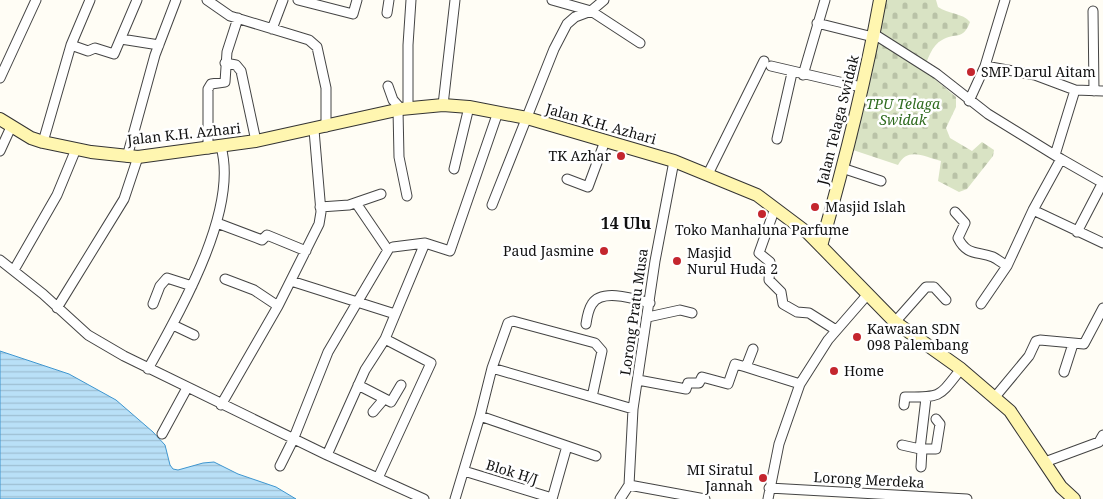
<svg xmlns="http://www.w3.org/2000/svg" width="1103" height="499" font-family="'Noto Serif',serif">
<defs>
<pattern id="cemetery-stones" width="16" height="16" patternUnits="userSpaceOnUse" patternTransform="scale(1.25)"><rect width="16" height="16" fill="#d9e3c4"/><path d="M2 7V4a2 2 0 0 1 4 0v3zM10 15v-3a2 2 0 0 1 4 0v3z" fill="#b9c2a7"/></pattern>
<pattern id="water-rules" width="6" height="5" patternUnits="userSpaceOnUse" patternTransform="scale(1.25)"><rect width="6" height="5" fill="#b9e0f7"/><path d="M0 2.5h6" fill="none" stroke="#9ebfd3"/></pattern>
</defs>
<rect width="100%" height="100%" fill="#fffdf5"/>
<path fill="url(#cemetery-stones)" d="M884,0h52l2,7c10,7 25,6 32,15 -7,19 -15,10 -28,18 -10,5 -15,20 -18,30l32,27v10l-10,21 4,10 22,13 10,-9 12,8 -1,6 -26,33 -8,3 -21,-11 3,-20c-16,-4 -33,-15 -43,4l-48,-16z"/>
<path fill="url(#water-rules)" stroke="#3f96cf" d="M0,351l69,23 47,26 37,32 12,13 5,20 3,4 5,1 25,-7 11,-1 24,12 38,13 20,12h-296z"/>
<g fill="none" stroke-linecap="round" stroke-linejoin="round">
<g stroke="#444" stroke-width="11">
<path id="street" d="M207,0l23,16 79,24 8,7 9,41v39
M298,0l55,14 4,-14
M552,0l39,11 49,32
M1093,11l1,80
M387,13l2,-13
M817,23l56,14
M272,29l11,-29
M874,34l63,40 51,40 73,45 -28,51 70,33
M121,39l38,6
M71,45l17,6 7,-3 19,6 23,-54
M225,63l11,2 5,6 15,70
M771,66l90,21
M985,66l50,9 40,15 -20,65
M803,75l22,-75
M0,78l36,-78
M388,86l5,14 8,9
M1075,90l28,1
M969,101l16,-35 20,-66
M443,105l12,-105
M408,109v-64l3,-45
M398,110l1,47 8,39
M777,139l15,-66
M43,142l28,-97 19,-45
M208,149v-60l3,-5 14,-2 2,-30 11,-34
M0,151l11,-24
M127,157l28,-102 21,-55
M1061,159l42,24
M842,168l39,13
M454,169l15,-62
M708,174l56,-113
M567,179l21,8 17,-46
M492,205l62,-156 13,-25 8,-7 16,-6 13,-11
M320,207l29,-2 32,-11
M775,208l-16,45 11,9 -1,18 12,12 2,12 14,8 12,1 27,17
M955,212l10,11 -7,15c9,18 19,13 35,19 4,2 9,6 14,9
M217,223l45,17 5,-5 39,16
M1077,232l26,-50
M393,247l32,-4
M0,260l43,34 45,41 36,21 203,99
M14,270l43,-75 19,-46
M225,279l29,11 24,16
M291,281l104,33
M153,304l7,-18 7,-8 25,8
M981,304l26,-38 26,-56
M57,308l67,-109 14,-42
M648,317l32,-7 12,3
M895,322l31,-35h8l12,13
M586,324c1,-7 2,-14 6,-20 10,-16 43,-5 58,-1
M173,325l21,10
M385,339l-20,31 -38,85 97,44
M753,349l-7,18 54,17
M148,369c31,-56 91,-158 73,-222
M1064,372l9,-28
M638,380l48,9 2,-6h11l3,-6 26,7 7,-20 11,3
M358,385l33,17 10,-17
M592,397l41,12
M995,397l34,-41 7,-15 4,-1 44,4 19,-36
M926,398l-6,51h16l4,-25 -4,-5
M221,405l57,-99 41,-82 2,-12 -7,-82
M904,405l1,-8c37,0 33,1 56,-28
M373,412l11,-13
M480,416l12,-48 16,-45 5,-2 82,22 7,8 -10,46 -100,-29
M162,434l25,-46
M902,445l18,4
M1045,462l54,-20 4,-7
M280,466l13,-26 35,-88 60,-102 -32,-47
M921,467l1,-18
M464,471l88,27
M378,478l53,-115 -46,-24 40,-96 25,8 48,-139
M629,485l4,-76 22,-148 19,-100
M629,485l76,14
M769,488l198,11
M455,499l25,-83 116,40
M552,499l15,-53
M620,499l9,-14
M768,499l11,-55 21,-60 28,-44 40,-46"/>
</g>
<g stroke="#333" stroke-width="14">
<path id="secondary" d="M0,119l31,19 12,4 48,10 47,5 118,-16 145,-32 42,-4 26,2 58,11 147,43 83,34 52,39 86,88 66,47 49,42 51,76 13,12
M821,246c23,-81 44,-163 59,-246"/>
</g>
<use href="#street" stroke="#fff" stroke-width="9"/>
<use href="#secondary" stroke="#fff6b0" stroke-width="12"/>
</g>
<g fill="#c4262e" stroke="#fff" stroke-width="2">
<circle cx="971" cy="72" r="5"/>
<circle cx="621" cy="156" r="5"/>
<circle cx="815" cy="207" r="5"/>
<circle cx="762" cy="214" r="5"/>
<circle cx="604" cy="251" r="5"/>
<circle cx="677" cy="261" r="5"/>
<circle cx="857" cy="337" r="5"/>
<circle cx="834" cy="371" r="5"/>
<circle cx="763" cy="478" r="5"/>
</g>
<g text-anchor="middle" stroke-width="5" stroke-linejoin="round" paint-order="stroke">
<g font-size="14" fill="#111" stroke="#fff" text-anchor="start">
<text x="981" y="77">SMP Darul Aitam</text>
<text x="611" y="161" text-anchor="end">TK Azhar</text>
<text x="825" y="212">Masjid Islah</text>
<text x="762" y="235" text-anchor="middle">Toko Manhaluna Parfume</text>
<text x="594" y="256" text-anchor="end">Paud Jasmine</text>
<text x="687" y="258">Masjid<tspan x="687" dy="16">Nurul Huda 2</tspan></text>
<text x="867" y="334">Kawasan SDN<tspan x="867" dy="16">098 Palembang</tspan></text>
<text x="844" y="376">Home</text>
<text x="753" y="475" text-anchor="end">MI Siratul<tspan x="753" dy="16">Jannah</tspan></text>
</g>
<g font-size="14" font-style="italic" fill="#2f6b1f" stroke="#fff">
<text x="903" y="109">TPU Telaga<tspan x="903" dy="16">Swidak</tspan></text>
</g>
<g font-size="14" fill="#111" stroke="#fff">
<text transform="translate(838 120) rotate(-76)" y="5">Jalan Telaga Swidak</text>
<text transform="translate(601 124) rotate(16)" y="5">Jalan K.H. Azhari</text>
<text transform="translate(184 134) rotate(-6)" y="5">Jalan K.H. Azhari</text>
<text transform="translate(634 312) rotate(-82)" y="5">Lorong Pratu Musa</text>
<text transform="translate(512 472) rotate(17)" y="5">Blok H/J</text>
<text transform="translate(869 480) rotate(3)" y="5">Lorong Merdeka</text>
</g>
<g font-size="16" font-weight="bold" fill="#111" stroke="#fff">
<text x="626" y="229">14 Ulu</text>
</g>
</g>
</svg>
